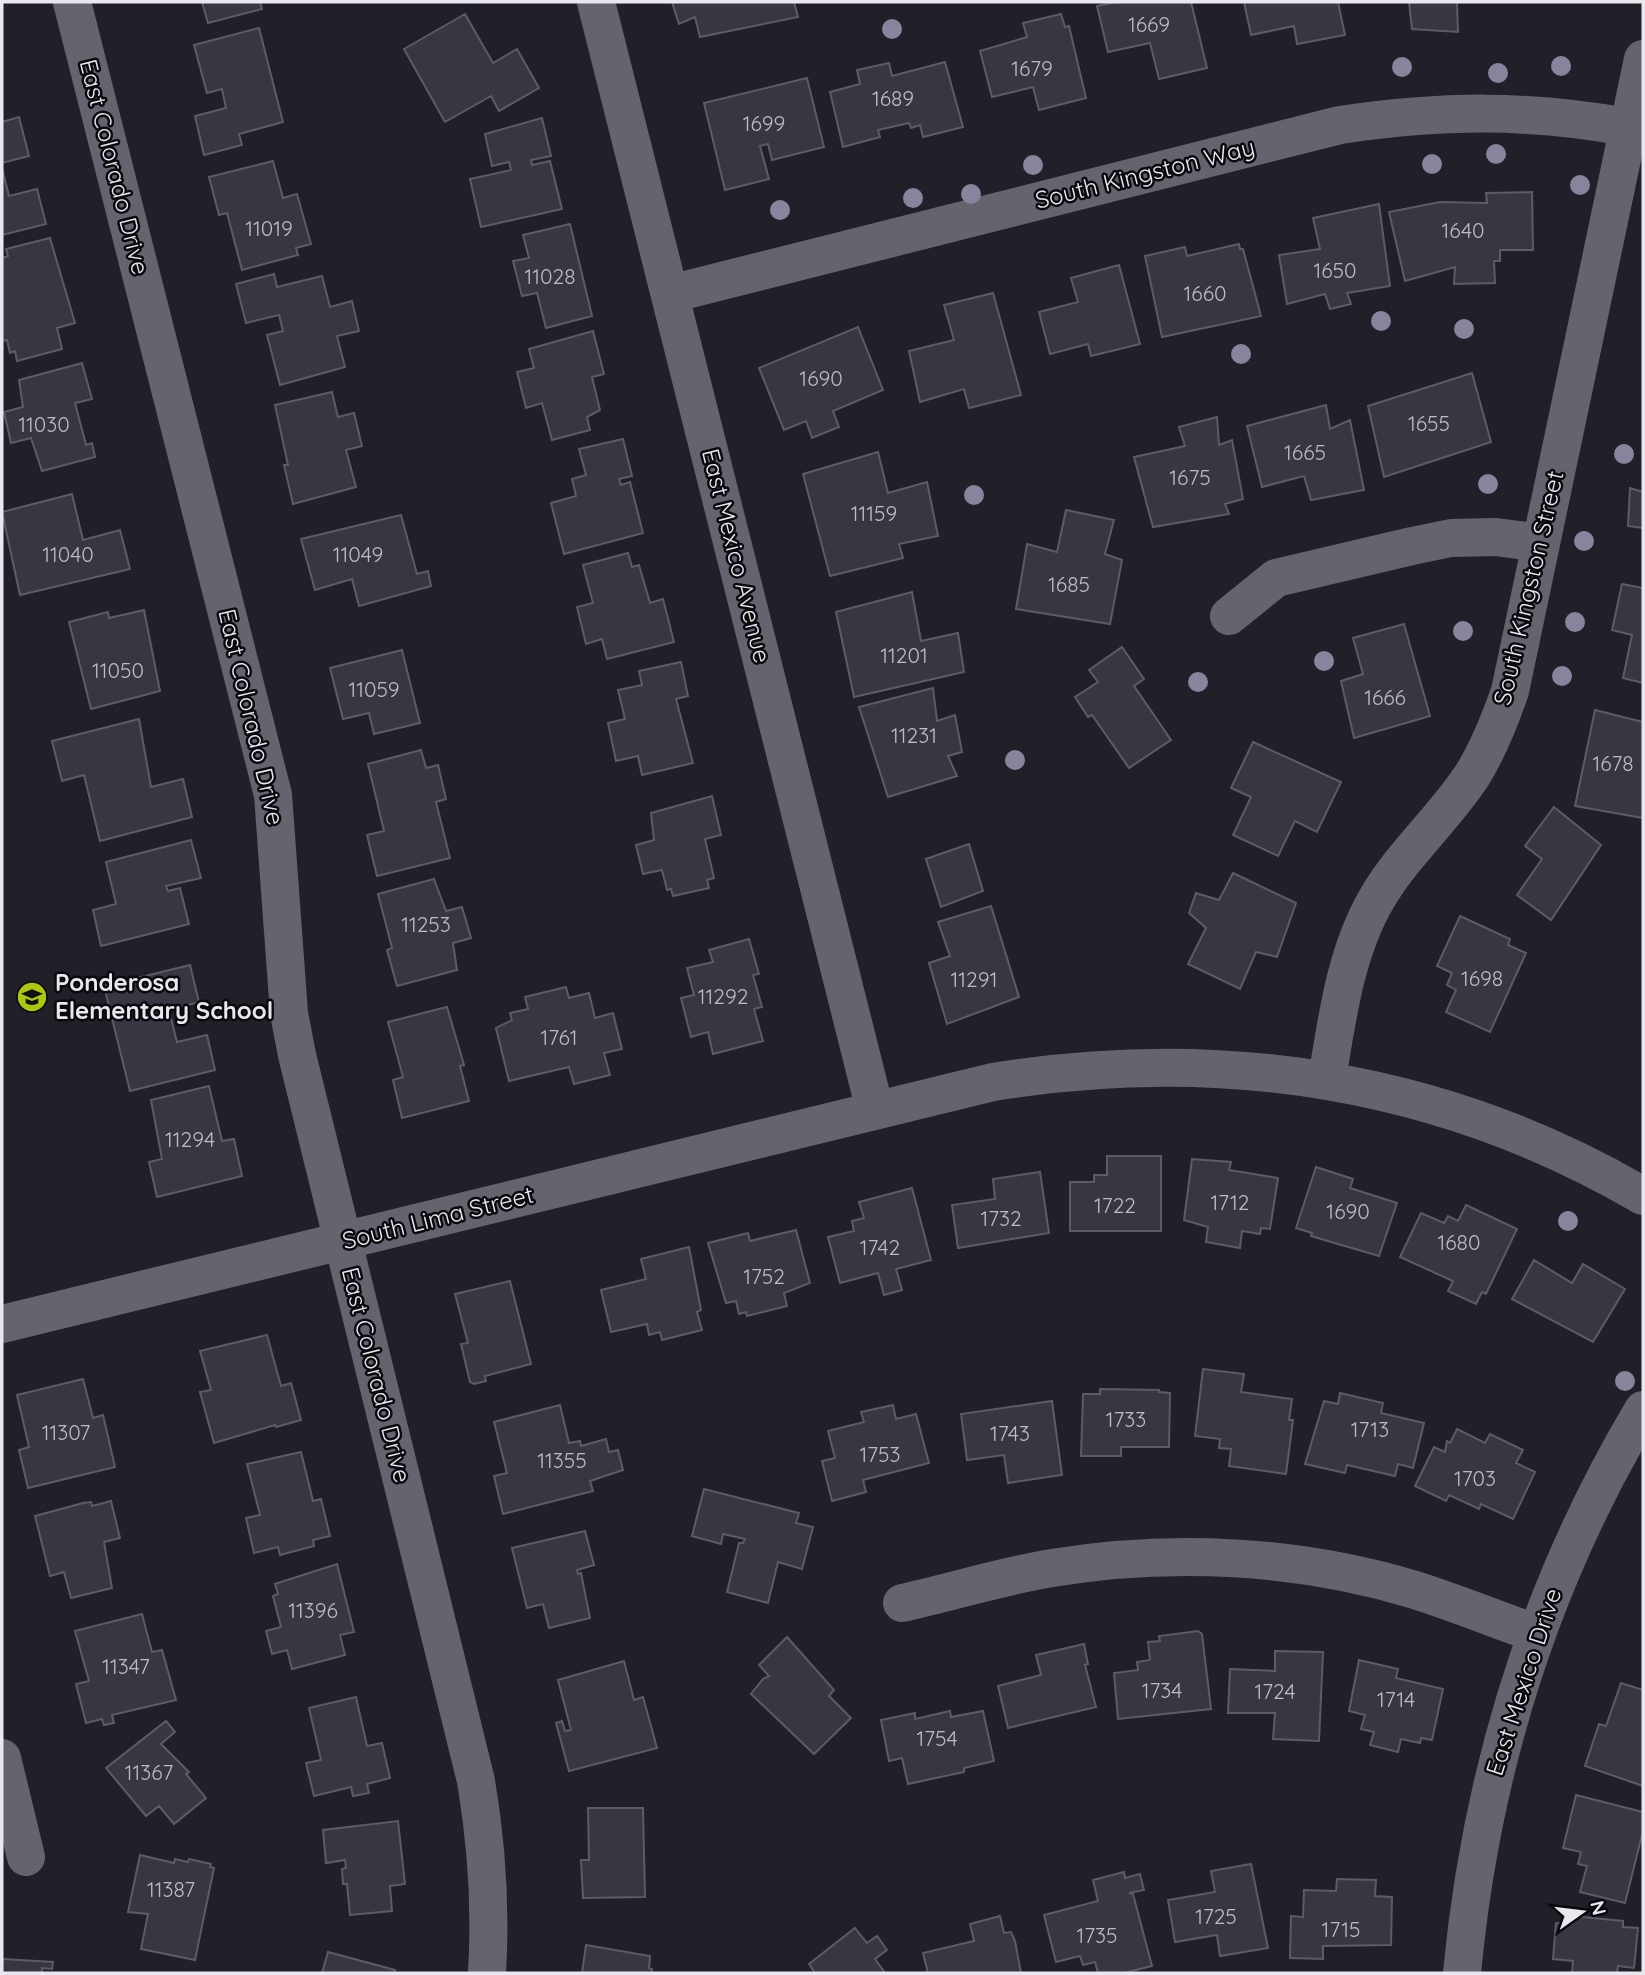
<svg xmlns="http://www.w3.org/2000/svg" width="1645" height="1975" font-family="Quicksand,sans-serif">
<rect width="100%" height="100%" fill="#211f28"/>
<path fill="#393641" stroke="#5e5a66" stroke-width="2" d="M202,2h58l2,7 -54,14z
M672,2h122l4,15 -98,20 -5,-20 -16,7z
M1116,2h75l16,66 -48,11 -9,-36 -42,9 -11,-46z
M1244,2h94l7,33 -48,9 -3,-18 -43,9z
M1409,2h48l1,30 -46,-3z
M465,14l28,49 24,-14 22,39 -40,23 -8,-15 -46,26 -41,-73z
M1061,14l4,13 4,-1 17,72 -47,12 -6,-23 -41,10 -12,-46 47,-14 -4,-14z
M259,28l24,94 -44,12 3,11 -38,10 -9,-39 31,-8 -4,-19 -15,4 -13,-48z
M945,62l18,65 -40,10 -3,-12 -9,3 -2,-5 -31,7 2,7 -37,10 -13,-55 30,-8 -3,-14 32,-7 3,13z
M807,78l17,69 -52,13 -4,-16 -8,2 9,33 -44,11 -21,-87z
M19,117l10,39 -27,7v-41z
M542,118l9,38 -20,4 1,5 18,-4 12,48 -81,18 -11,-48 41,-9 -2,-8 -17,4 -7,-32z
M273,161l10,37 14,-4 14,50 -15,4 2,7 -56,15 -15,-57 -8,2 -10,-38z
M2,168l7,28 28,-7 9,35 -44,11z
M1532,192l1,58h-33v11h-6l1,22 -41,1 1,-17 -50,14 -16,-69 51,-10 47,1 -1,-10z
M1379,204l11,82 -43,7 4,11 -21,5 -5,-15 -38,10 -8,-49 41,-6 -7,-31z
M570,224l22,92 -46,12 -9,-35 -15,3 -9,-35 16,-3 -6,-23z
M50,238l25,85 -18,5 5,21 -45,12 -2,-10 -5,2 -3,-13 -5,1v-83l6,-2 -2,-7z
M1239,244l1,5h3l18,67 -99,21 -17,-81 40,-9 2,9z
M1119,265l21,79 -49,12 -3,-12 -38,10 -11,-42 39,-10 -7,-24z
M274,274l3,13 45,-11 8,31 22,-6 7,30 -22,5 8,31 -65,18 -13,-50 16,-4 -4,-16 -33,8 -10,-39z
M993,293l28,102 -52,13 -5,-19 -44,13 -11,-51 45,-11 -10,-35z
M858,327l25,63 -50,21 6,16 -27,11 -6,-17 -22,9 -25,-62z
M593,331l11,43 -12,3 8,33 -13,7 3,13 -38,10 -10,-37 -16,5 -9,-36 17,-4 -5,-19z
M82,363l10,36 -17,4 11,42 6,-2 3,14 -53,14 -11,-33 -20,5 -7,-31 19,-5 -4,-27z
M1472,373l19,69 -107,35 -16,-71z
M332,392l6,25 16,-4 8,33 -16,4 10,37 -63,17 -9,-39h4l-13,-60z
M1326,405l4,24 20,-9 14,70 -53,10 -7,-24 -42,11 -15,-61z
M1217,417l2,28 13,-5 11,59 -18,5 4,10 -76,13 -19,-70 51,-11 -6,-19z
M623,439l9,37 -13,3 2,6 9,-3 13,51 -79,21 -13,-51 25,-7 -4,-17 14,-4 -7,-26z
M878,452l10,41 39,-11 11,54 -39,8 4,14 -73,18 -27,-102z
M1630,488l13,4v36l-15,-2z
M72,494l11,46 37,-10 10,39 -110,26 -18,-83z
M1066,510l48,10 -9,34 17,6 -12,64 -94,-15 11,-65 30,8z
M401,515l16,59 11,-3 3,15 -72,20 -7,-27 -37,11 -14,-51z
M628,553l4,14 7,-2 11,38 13,-4 11,43 -67,17 -5,-20 -16,5 -9,-37 16,-4 -10,-38z
M1622,584l21,4v95l-20,-5 9,-43 -20,-5z
M912,592l9,49 37,-8 6,39 -110,25 -18,-85z
M144,610l16,81 -69,18 -22,-87 39,-10 1,6z
M1404,624l26,92 -76,22 -13,-57 22,-7 -10,-36z
M1122,647l22,32 -10,7 37,54 -42,28 -37,-53 -4,2 -13,-20 23,-15 -9,-12z
M402,650l18,73 -46,11 -5,-21 -26,6 -13,-51z
M681,662l7,34 -12,3 17,64 -51,12 -4,-19 -22,5 -8,-38 17,-4 -7,-29 24,-5 -3,-14z
M933,688l4,33 18,-6 7,37 -14,4 9,20 -69,21 -29,-90z
M1595,710l48,12v96l-68,-12z
M139,719l12,68 32,-8 9,38 -92,24 -16,-66 -22,6 -10,-40z
M1253,742l88,40 -24,50 -22,-11 -17,35 -45,-21 18,-38 -20,-9z
M421,750l5,18 12,-3 8,34 -10,3 14,56 -73,18 -10,-41 17,-4 -16,-67z
M712,796l9,39 -16,4 9,39 -7,2 2,8 -36,8 -2,-7 -4,1 -5,-20 -19,4 -7,-29 18,-5 -3,-27z
M1554,807l47,38 -50,75 -34,-25 25,-36 -17,-13z
M191,840l10,38 -35,8 2,5 12,-3 9,36 -88,22 -8,-36 23,-6 -10,-42z
M969,844l14,47 -42,16 -15,-48z
M1233,873l63,30 -19,54 -21,-5 -16,37 -52,-25 18,-36 -17,-15 7,-20 23,7z
M434,879l12,32 16,-4 9,31 -18,5 4,27 -60,16 -10,-36 5,-2 -14,-54z
M991,906l28,91 -72,27 -18,-61 21,-7 -12,-34z
M1460,916l50,23 -2,6 18,8 -36,79 -44,-20 10,-22 -9,-5 5,-12 -15,-7z
M749,939l10,35 -6,1 9,32 -8,2 9,32 -50,13 -5,-22 -17,5 -10,-39 13,-3 -7,-27 26,-6 -4,-12z
M190,965l9,37 -30,8 8,32 30,-7 8,35 -85,21 -26,-105z
M566,987l3,11 20,-5 6,25 18,-5 9,36 -18,4 6,22 -36,9 -5,-17 -60,14 -13,-53 16,-8 -2,-7 18,-4 -3,-12z
M447,1007l17,58 -4,1 9,35 -67,17 -9,-38 10,-3 -15,-55z
M209,1086l13,55 12,-2 8,37 -85,21 -8,-35 13,-3 -11,-59z
M1107,1156h54v75h-91v-49h24v-7h13z
M1192,1159l39,3 -2,8 49,8 -8,51 -9,-1 -1,6 -18,-3 -2,17 -34,-6 2,-15 -24,-7z
M1316,1167l37,12 -3,9 47,15 -18,53 -68,-20 1,-3 -16,-5z
M1040,1172l9,61 -91,15 -6,-43 43,-6 -2,-20z
M912,1188l19,72 -35,9 6,21 -18,5 -6,-22 -38,10 -12,-46 26,-6 -2,-10 12,-3 -5,-16z
M1466,1205l51,24 -31,65 -4,-2 -6,12 -28,-13 5,-10 -53,-24 21,-44 23,10 4,-7 10,5z
M796,1230l14,53 -26,10 3,13 -40,10 -1,-4 -7,2 -3,-13 -10,2 -18,-60 40,-10 2,8z
M689,1247l12,63 -4,2 5,18 -40,10 -2,-8 -11,3 -2,-11 -36,8 -10,-42 45,-11 -5,-20z
M1534,1260l38,23 11,-19 42,25 -32,53 -81,-43z
M510,1281l21,83 -46,12 1,5 -12,3 -4,-2 -9,-38 7,-1 -13,-49z
M267,1335l14,51 10,-3 10,37 -25,7 -1,-2 -61,18 -14,-51 11,-2 -11,-39z
M1203,1369l41,5 -3,18 51,7 -3,21h4l-7,54 -57,-8 2,-17 -12,-1 1,-9 -25,-3z
M83,1379l10,39 10,-3 12,52 -87,21 -9,-38 10,-3 -12,-52z
M1100,1389l59,1v2l11,1 -1,54h-48v9h-40l2,-62h17z
M1340,1393l43,10 -2,10 43,10 -11,45 -15,-4 -3,12 -48,-11 -2,8 -40,-9 19,-63 14,3z
M1052,1401l10,74 -54,8 -4,-28 -37,5 -6,-46z
M560,1405l9,38 11,-2 1,5 25,-7 3,13 9,-2 5,20 -33,11 3,10 -90,23 -9,-38 13,-3 -13,-51z
M893,1405l3,14 20,-5 13,49 -66,17 3,12 -34,9 -10,-40 13,-3 -7,-27 36,-9 -3,-10z
M1457,1429l28,14 5,-9 33,16 -7,13 19,9 -22,47 -32,-15 -2,5 -30,-14 -3,6 -31,-15 19,-39 11,5 2,-11 3,2z
M301,1452l12,49 8,-2 9,37 -17,4 1,6 -34,9 -2,-8 -24,6 -8,-35 14,-3 -13,-51z
M704,1489l95,24 -3,10 17,4 -11,42 -24,-7 -10,41 -41,-11 12,-49h4l2,-4 -22,-5 -2,10 -29,-8z
M111,1501l9,37 -16,4 8,46 -41,10 -7,-26 -14,4 -15,-60 48,-13 8,-1 1,4z
M585,1531l9,34 -17,5 1,4 3,-1 9,45 -41,10 -6,-24 -16,4 -15,-60z
M337,1564l17,68 -14,3 5,20 -53,14 -5,-19 -15,4 -6,-23 15,-4 -8,-31 5,-2 -3,-10z
M142,1614l10,38 10,-2 14,50 -64,15 2,8 -10,2 -2,-6 -16,4 -10,-39 13,-3 -14,-50z
M1198,1631l4,3 9,75 -93,10 -4,-46 24,-3 -1,-8 13,-2 -2,-18 12,-1 -1,-5z
M787,1637l47,53 -5,6 22,22 -37,36 -63,-60 12,-15 6,-3 -10,-11z
M1084,1644l4,20 -3,1 11,42 -88,21 -10,-42 43,-11 -5,-20z
M1275,1651l48,1 -4,89 -46,-2 2,-26h-47l2,-44 45,2z
M1359,1660l39,9 -2,9 47,11 -11,51 -11,-2 -1,5 -19,-4 -3,13 -28,-7 4,-13 -13,-3 4,-14 -16,-4z
M624,1661l10,39 9,-3 14,51 -88,23 -13,-48 6,-2 3,10 6,-1 -13,-50z
M1621,1683l22,7v96l-58,-20 14,-42 7,2z
M356,1697l11,49 15,-3 8,35 -23,6 2,9 -16,3 -2,-9 -37,9 -8,-33 15,-3 -12,-52z
M950,1711l1,6 32,-6 11,50 -30,7v4l-56,12 -6,-26 -13,3 -8,-41 34,-7v6z
M166,1721l9,11 -14,12 28,28 -3,2 20,24 -32,26 -15,-18 -13,10 -40,-48z
M1576,1795l67,17v19l-18,72 -45,-11 7,-26 -9,-2 3,-12 -18,-4z
M588,1808h55l2,89 -62,1 -2,-38h8z
M398,1821l7,63 -15,2 2,25 -42,4 -3,-31h-4l-1,-15 4,-1 -1,-8 -19,3 -3,-33z
M140,1855l34,8 1,-4 13,3 1,-3 22,5 -1,3 4,1 -19,92 -54,-11 7,-35 -20,-2z
M1251,1864l17,84 -48,8 -3,-21 -42,7 -7,-42 47,-8 -4,-21z
M1124,1872l1,6 15,-4 4,16 -15,3 4,1 19,72 -28,7h-26l-3,-11 -12,3 -3,-9 -24,6 -12,-47 54,-14 -5,-21z
M1337,1879l39,1 -1,16 17,1 -1,48 -68,1v13l-33,-1 1,-42 12,1 1,-27 32,1z
M1000,1916l4,17 7,-1 4,9 6,32h-93l-5,-20 51,-12 -4,-17z
M1573,1916l50,5v6l15,1 -4,40 -16,-2 -1,7h-45l1,-12 -20,-2 3,-36 16,1z
M855,1928l12,15 10,-7 10,14 -12,9 10,14h-70l-6,-9z
M586,1945l64,11 -1,12 3,1v4h-70z
M328,1952l67,18 -1,3h-72z
M3,1959l50,3 -1,7 -10,-1v5h-40z"/>
<g fill="none" stroke-linecap="round" stroke-linejoin="round">
<path stroke="#66636e" stroke-width="38" d="M72,2l201,793 16,218 8,42 179,726c11,65 15,126 11,192
M596,2l279,1108
M670,294l670,-169c103,-15 185,-16 287,2
M1229,616l47,-38 136,-32 39,-8 45,-1 45,6
M1327,1079c10,-60 18,-125 49,-179 27,-47 68,-81 97,-126 16,-26 27,-54 37,-83l133,-632
M2,1324l991,-242c228,-37 450,-3 650,114
M902,1603c50,-11 100,-27 150,-35 120,-20 247,-13 363,22 41,13 80,29 120,43
M2,1758l24,99
M1462,1973c19,-201 78,-390 181,-563"/>
</g>
<g fill="#8a839e">
<circle cx="892" cy="29" r="10"/>
<circle cx="1561" cy="66" r="10"/>
<circle cx="1402" cy="67" r="10"/>
<circle cx="1498" cy="73" r="10"/>
<circle cx="1496" cy="154" r="10"/>
<circle cx="1432" cy="164" r="10"/>
<circle cx="1033" cy="165" r="10"/>
<circle cx="1580" cy="185" r="10"/>
<circle cx="971" cy="194" r="10"/>
<circle cx="913" cy="198" r="10"/>
<circle cx="780" cy="210" r="10"/>
<circle cx="1381" cy="321" r="10"/>
<circle cx="1464" cy="329" r="10"/>
<circle cx="1241" cy="354" r="10"/>
<circle cx="1624" cy="454" r="10"/>
<circle cx="1488" cy="484" r="10"/>
<circle cx="974" cy="495" r="10"/>
<circle cx="1584" cy="541" r="10"/>
<circle cx="1575" cy="622" r="10"/>
<circle cx="1463" cy="631" r="10"/>
<circle cx="1324" cy="661" r="10"/>
<circle cx="1562" cy="676" r="10"/>
<circle cx="1198" cy="682" r="10"/>
<circle cx="1015" cy="760" r="10"/>
<circle cx="1568" cy="1221" r="10"/>
<circle cx="1625" cy="1381" r="10"/>
</g>
<defs>
<g id="school-disc" transform="scale(1.575)"><circle r="9.5" fill="#adc60f" stroke="#0a090d"/><path d="M0-5L7-2L0 1L-7-2ZM-4 1L0 2.5L4 1V4Q0 6-4 4Z" fill="#111"/></g>
</defs>
<g fill-rule="evenodd">
<use href="#school-disc" x="32" y="997"/>
</g>
<g text-anchor="middle" stroke-width="5" stroke-linejoin="round" paint-order="stroke">
<g font-size="21" fill="#bdbcc3">
<text x="1149" y="32">1669</text>
<text x="1032" y="76">1679</text>
<text x="893" y="106">1689</text>
<text x="764" y="131">1699</text>
<text x="269" y="236">11019</text>
<text x="1463" y="238">1640</text>
<text x="1335" y="278">1650</text>
<text x="550" y="284">11028</text>
<text x="1205" y="301">1660</text>
<text x="821" y="386">1690</text>
<text x="1429" y="431">1655</text>
<text x="44" y="432">11030</text>
<text x="1305" y="460">1665</text>
<text x="1190" y="485">1675</text>
<text x="874" y="521">11159</text>
<text x="68" y="562">11040</text>
<text x="358" y="562">11049</text>
<text x="1069" y="592">1685</text>
<text x="904" y="663">11201</text>
<text x="118" y="678">11050</text>
<text x="374" y="697">11059</text>
<text x="1385" y="705">1666</text>
<text x="914" y="743">11231</text>
<text x="1613" y="771">1678</text>
<text x="426" y="932">11253</text>
<text x="1482" y="986">1698</text>
<text x="974" y="987">11291</text>
<text x="723" y="1004">11292</text>
<text x="559" y="1045">1761</text>
<text x="190" y="1147">11294</text>
<text x="1230" y="1210">1712</text>
<text x="1115" y="1213">1722</text>
<text x="1348" y="1219">1690</text>
<text x="1001" y="1226">1732</text>
<text x="1459" y="1250">1680</text>
<text x="880" y="1255">1742</text>
<text x="764" y="1284">1752</text>
<text x="1126" y="1427">1733</text>
<text x="1370" y="1437">1713</text>
<text x="66" y="1440">11307</text>
<text x="1010" y="1441">1743</text>
<text x="880" y="1462">1753</text>
<text x="562" y="1468">11355</text>
<text x="1475" y="1486">1703</text>
<text x="313" y="1618">11396</text>
<text x="126" y="1674">11347</text>
<text x="1162" y="1698">1734</text>
<text x="1275" y="1699">1724</text>
<text x="1396" y="1707">1714</text>
<text x="937" y="1746">1754</text>
<text x="149" y="1780">11367</text>
<text x="171" y="1897">11387</text>
<text x="1216" y="1924">1725</text>
<text x="1341" y="1937">1715</text>
<text x="1097" y="1943">1735</text>
</g>
<g font-size="24" fill="#e9e8ee" stroke="#0a090d">
<text transform="translate(114 167) rotate(76)" y="8">East Colorado Drive</text>
<text transform="translate(1145 174) rotate(-14)" y="8">South Kingston Way</text>
<text transform="translate(736 556) rotate(76)" y="8">East Mexico Avenue</text>
<text transform="translate(1529 588) rotate(-77)" y="8">South Kingston Street</text>
<text transform="translate(251 717) rotate(77)" y="8">East Colorado Drive</text>
<text transform="translate(438 1218) rotate(-14)" y="8">South Lima Street</text>
<text transform="translate(376 1375) rotate(76)" y="8">East Colorado Drive</text>
<text transform="translate(1524 1682) rotate(-72)" y="8">East Mexico Drive</text>
</g>
<g font-size="24" font-weight="bold" fill="#e9e8ee" stroke="#0a090d" text-anchor="start">
<text x="55" y="991">Ponderosa<tspan x="55" dy="28">Elementary School</tspan></text>
</g>
</g>
<rect width="1645" height="1975" fill="none" stroke="#e9e8ee" stroke-width="7"/>
<g transform="translate(1582 1912) rotate(76)" stroke="#0a090d" stroke-width="5" paint-order="stroke">
<path d="M0-5L12 26L0 18L-12 26Z" fill="#e9e8ee"/>
<text y="-10" font-size="19" font-weight="bold" text-anchor="middle" fill="#e9e8ee">N</text>
</g>
</svg>
